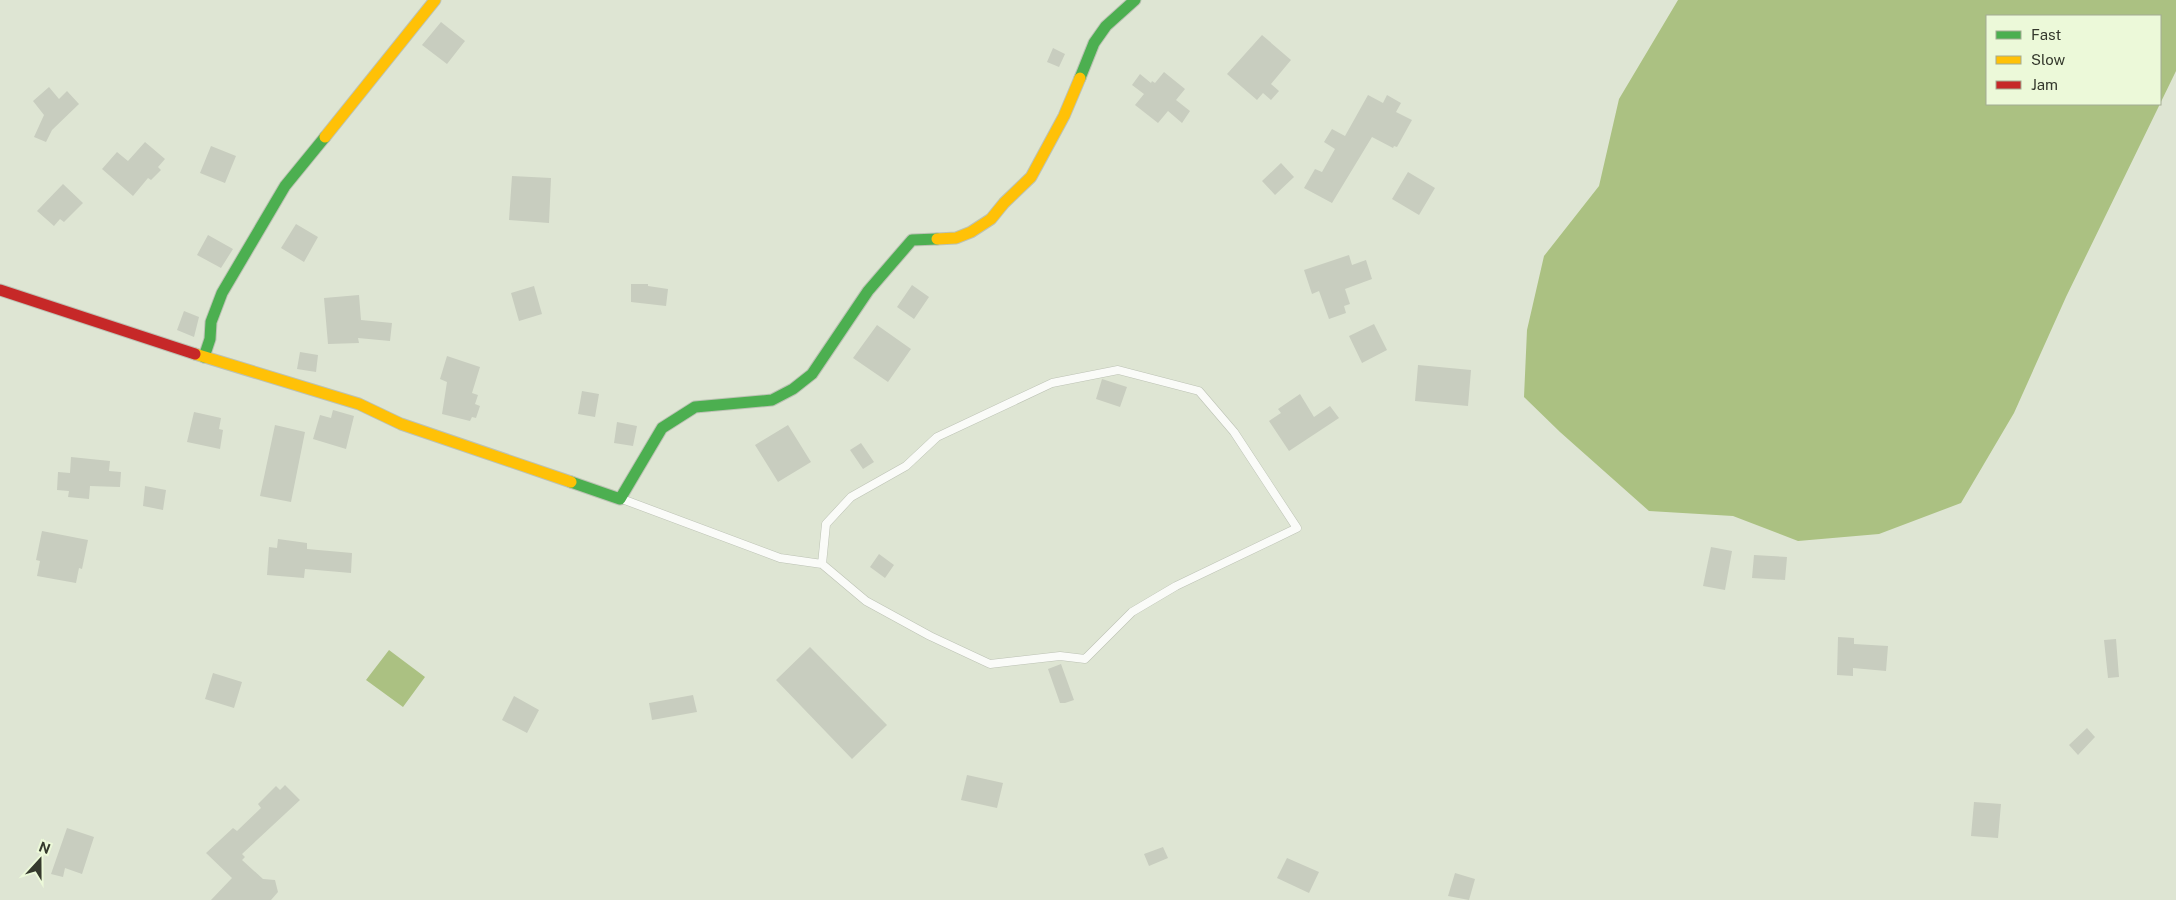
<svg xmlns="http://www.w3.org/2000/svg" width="2176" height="900" font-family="'Public Sans',sans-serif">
<rect width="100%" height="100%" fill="#dee5d3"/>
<path fill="#abc182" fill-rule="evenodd" d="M1678,0h498v71l-110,226 -52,116 -53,90 -82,31 -81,7 -65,-25 -84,-5 -89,-79 -36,-35 3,-67 17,-74 55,-70 20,-87zM2160,16v88h-173v-88z
M389,650l36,27 -22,30 -37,-27z"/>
<path fill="#c8cdbf" d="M441,22l24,19 -18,23 -25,-19z
M1262,35l29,25 -20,24 8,7 -8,9 -8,-7 -6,7 -30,-26z
M1053,48l12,6 -6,13 -12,-5z
M1164,72l21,17 -9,11 14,11 -8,12 -14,-12 -10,12 -23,-18 9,-11 -12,-9 8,-11 11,9 1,-2 3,2z
M49,87l10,12 8,-8 12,13 -27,26 -6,12 -12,-5 10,-22 -11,-14z
M1368,95l15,8 4,-8 14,8 -5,9 16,8 -15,27 -3,-1 -1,2 -21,-11 -40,66 -28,-15 11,-19 7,3 13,-23 -11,-7 8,-13 13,7z
M145,142l20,17 -7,8 3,3 -10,10 -3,-2 -15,18 -31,-27 15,-17 11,9z
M211,146l25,10 -11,27 -25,-10z
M1281,163l13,14 -19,18 -13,-14z
M1408,172l27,16 -16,27 -27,-16z
M512,176l39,2 -2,45 -40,-3z
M63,184l20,19 -19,19 -4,-3 -6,7 -17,-15z
M296,224l22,13 -14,25 -23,-14z
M208,235l25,14 -12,19 -24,-13z
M1349,255l3,10 14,-5 6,19 -27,10 5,15 -6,2 2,7 -17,6 -10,-28 -7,3 -8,-24z
M631,284h17v2l20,3 -2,17 -35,-4z
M912,285l17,12 -15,22 -17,-12z
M534,286l8,28 -23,7 -8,-28z
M359,295l2,25 31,3 -2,18 -32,-3 1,5 -31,1 -4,-46z
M184,311l15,6 -5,20 -17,-7z
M1374,324l13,26 -25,13 -13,-27z
M877,325l34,24 -23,33 -35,-24z
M300,352l18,3 -2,17 -19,-3z
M447,356l33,11 -8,26 6,2 -3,9 5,2 -4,12 -4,-1 -2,4 -28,-7 5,-32 -7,-3z
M1418,365l53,5 -3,36 -53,-5z
M1102,379l25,8 -7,20 -24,-8z
M582,391l17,3 -4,23 -17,-3z
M1300,394l14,23 16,-11 9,12 -50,33 -20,-30 12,-8 -3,-4z
M333,410l21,6 -8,33 -33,-10 7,-24 11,3z
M194,412l27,6 -2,11 4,1 -3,19 -33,-7z
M617,422l20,4 -4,20 -19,-3z
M275,425l30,7 -14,70 -31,-6z
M788,425l23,37 -33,20 -23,-37z
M861,443l13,19 -11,7 -13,-19z
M71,457l39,4 -1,10 12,1 -1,15 -30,-1 -1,13 -21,-2 1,-6 -12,-1 1,-18 12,1z
M145,486l21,4 -3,20 -20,-4z
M42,531l46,9 -6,29 -3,-1 -3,15 -39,-7 3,-15 -4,-1z
M278,539l29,4v6l45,4 -1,20 -46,-4 -1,9 -37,-3 2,-28 8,1z
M1711,547l21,4 -7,39 -22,-4z
M879,554l15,11 -9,13 -15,-11z
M1754,555l33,2 -2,23 -33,-2z
M1838,637l16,1v6l34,2 -2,25 -33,-3v8l-16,-1z
M2116,639l3,38 -11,1 -4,-38z
M810,647l77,78 -35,34 -76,-79z
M1061,664l13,36 -9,3h-5l-12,-34z
M213,673l29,9 -8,26 -29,-9z
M693,695l4,17 -45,8 -3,-17z
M514,696l25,14 -12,23 -25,-13z
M2087,728l8,9 -17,18 -9,-10z
M967,775l36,8 -6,25 -36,-8z
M285,785l15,15 -58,54 3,3 -3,3 21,19 12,1 3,12 -7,8h-60l21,-22 -26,-25 27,-25 4,3 24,-23 -3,-4 18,-18 4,4z
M1974,802l27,2 -3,34 -27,-2z
M67,828l27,9 -12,37 -17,-6 -2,9 -12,-3z
M1163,847l5,11 -19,8 -5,-12z
M1287,858l32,14 -10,21 -32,-15z
M1455,873l20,6 -6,21 -21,-4z"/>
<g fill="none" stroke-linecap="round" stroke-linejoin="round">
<g stroke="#bcc2b4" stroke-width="9">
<path id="lane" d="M622,499l158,59 42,6 44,37 64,35 60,28 70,-8 25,3 47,-47 44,-26 121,-58 -63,-96 -35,-41 -81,-21 -66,13 -115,54 -31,29 -55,31 -25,27 -4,40"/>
</g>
<g stroke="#bcc2b4" stroke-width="13">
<path id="fast" d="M1080,78l14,-35 12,-17 29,-26
M204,357l6,-18 1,-17 11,-29 63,-107 40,-49
M571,482l49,17 42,-71 33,-21 77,-7 21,-11 19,-15 56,-83 44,-51 25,-1"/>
</g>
<g stroke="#bcc2b4" stroke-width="13">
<path id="slow" d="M325,137l110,-137
M937,239l19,-1 15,-6 20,-13 13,-16 27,-26 33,-61 16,-38
M195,354l164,50 42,20 170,58"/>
</g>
<g stroke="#bcc2b4" stroke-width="13">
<path id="jam" d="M0,290l195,64"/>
</g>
<use href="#lane" stroke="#fafbf8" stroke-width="8"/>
<use href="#fast" stroke="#4caf50" stroke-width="11"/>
<use href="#slow" stroke="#ffc107" stroke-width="11"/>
<use href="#jam" stroke="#c62828" stroke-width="11"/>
</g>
<rect x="1986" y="15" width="175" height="90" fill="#ecf9d9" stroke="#a3ac94"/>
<rect x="1996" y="31" width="25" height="8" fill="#4caf50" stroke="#a3ac94"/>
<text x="2031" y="40" font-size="15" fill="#35392d">Fast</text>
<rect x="1996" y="56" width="25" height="8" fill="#ffc107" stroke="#a3ac94"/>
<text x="2031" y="65" font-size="15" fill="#35392d">Slow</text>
<rect x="1996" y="81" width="25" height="8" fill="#c62828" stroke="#a3ac94"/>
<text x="2031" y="90" font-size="15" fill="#35392d">Jam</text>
<g transform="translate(40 860) rotate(21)" stroke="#ecf9d9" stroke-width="4" paint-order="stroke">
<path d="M0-4L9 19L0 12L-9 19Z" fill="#35392d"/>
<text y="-8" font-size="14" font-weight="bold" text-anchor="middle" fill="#35392d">N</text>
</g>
</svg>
